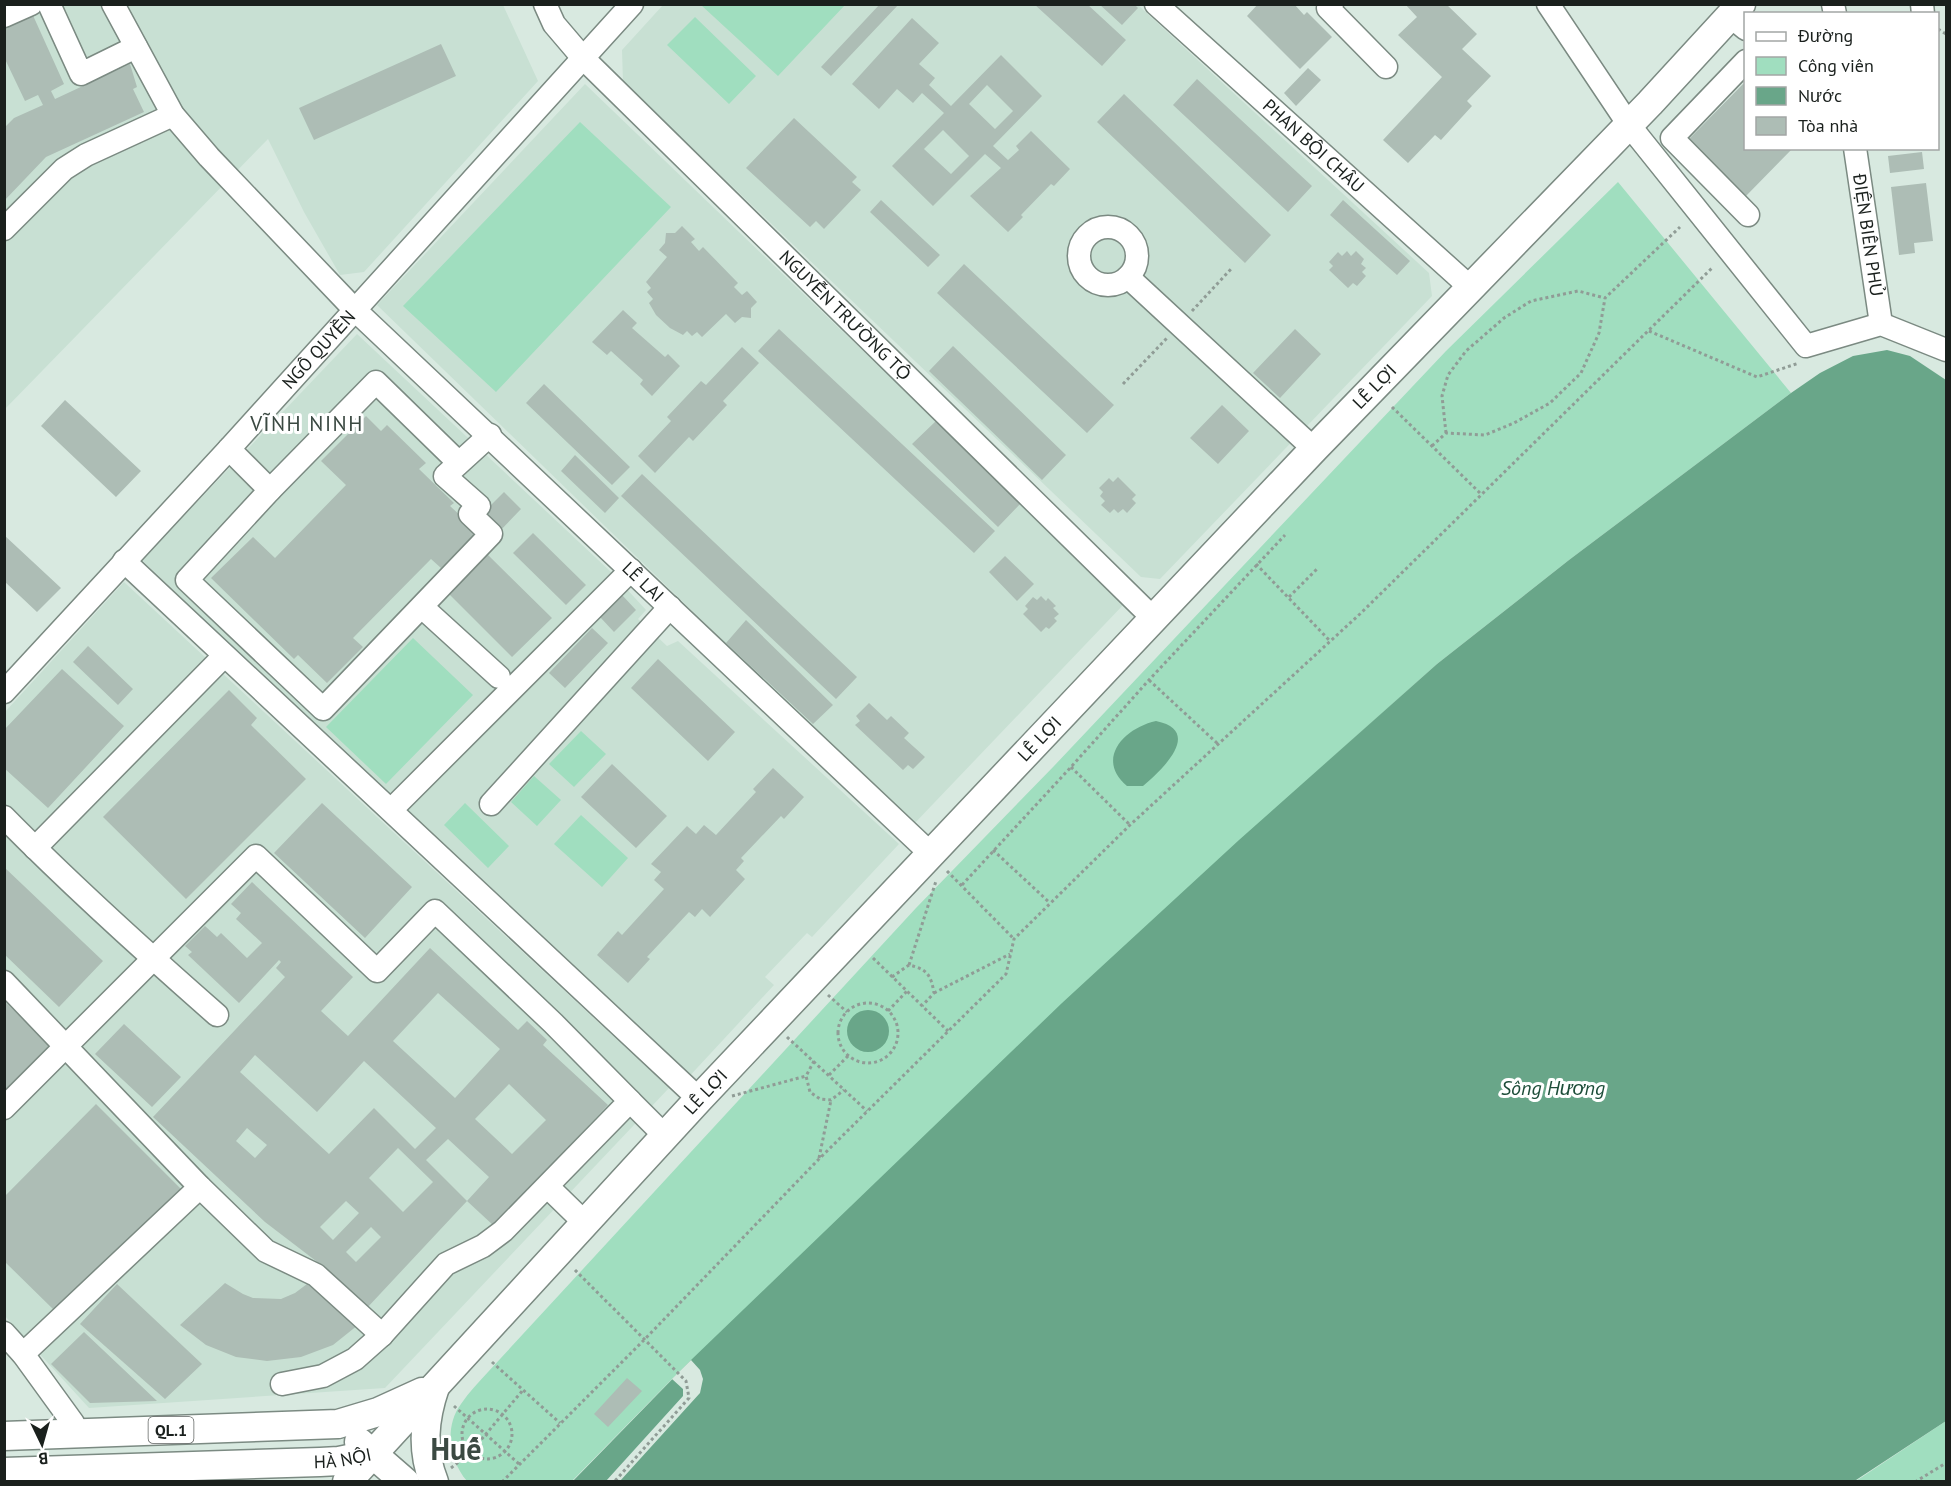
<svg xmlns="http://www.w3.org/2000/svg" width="1951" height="1486" font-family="'PT Sans',sans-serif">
<rect width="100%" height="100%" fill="#d8e9e0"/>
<path fill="#c8e0d3" d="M5,5h498l35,76 -174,191 -24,3 -36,-63 -36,-73 -263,270z
M663,5h475l291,268 3,23 -272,283 -19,-2 -518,-495 -1,-32z
M585,84l540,519 -212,222 -536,-520z
M357,334l254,238 35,38 -8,9 29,27 11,-5 221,203 -87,93 -5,-4 -42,44 9,8 -89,96 -543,-521z
M124,582l545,506 -284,300 -296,20 -84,-92 -1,-603z"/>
<path fill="#a0debf" d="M701,5h144l-67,71z
M695,17l61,59 -27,28 -62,-59z
M580,122l91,85 -175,185 -93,-86z
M1618,182l173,211 -222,167 -132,104 -133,119 -632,596 -100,102h-105c-18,-21 -23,-54 -6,-77 8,-12 18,-22 27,-32l428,-464 138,-142 392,-415z
M413,638l60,57 -87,89 -60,-57z
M581,731l25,23 -32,33 -25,-23z
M534,776l27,24 -24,26 -26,-24z
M465,803l44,43 -21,22 -44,-43z
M581,815l47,43 -26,29 -48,-43z
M1946,1421v60l-93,1 6,-3z"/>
<path fill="#69a689" d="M1887,350l23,6 36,24v1041l-93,61h-1281l119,-122 371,-357 177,-163 198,-176 132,-104 222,-167 29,-20 33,-17z
M1156,721c48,10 5,50 -13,65h-16c-32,-27 -3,-58 29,-65z
M847 1031a21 21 0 1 1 42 0a21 21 0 1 1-42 0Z"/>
<path fill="#d8e9e0" d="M691,1360l9,10 3,9 -3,14 -80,88h-14l77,-85v-7l-11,-10z"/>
<path fill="#adbdb5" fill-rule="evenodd" d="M880,4h19l-68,72 -10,-9z
M1034,4h53l39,36 -24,26z
M1099,4h35l4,4 -16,17z
M1258,4h36l10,11 3,-3 25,25 -32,32 -53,-53z
M1405,4h41l31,30 -15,15 29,27 -24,25 5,5 -31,34 -6,-5 -27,28 -25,-23 59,-63 -44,-42 19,-18z
M31,11l33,73 -13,7 4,8 75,-35 7,23 -4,2 11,23 -98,45 -42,44v-73l10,-10 29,-13 -5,-10 -13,6 -21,-44v-34z
M912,18l27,25 -20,21 16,14 -6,7 22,21 50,-51 41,41 -49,50 15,14 11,-10 -3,-4 15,-15 39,38 -16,17 -3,-2 -30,31 2,2 -15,15 -38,-36 31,-28 -16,-14 -52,52 -41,-40 52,-53 -22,-20 -9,10 -16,-14 -18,20 -27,-25zM987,85l26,26 -18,18 -26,-25zM943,130l26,26 -18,18 -27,-25z
M441,44l15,32 -142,64 -15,-32z
M1308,68l13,12 -25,26 -12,-13z
M1197,79l115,107 -24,26 -115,-107z
M1743,84l3,2v62h47l-47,48 -58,-56z
M1124,94l147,141 -26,28 -148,-141z
M794,118l63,59 -5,5 9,8 -37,39 -8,-8 -6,6 -64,-59z
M1922,152l2,17 -34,4 -2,-17z
M1926,183l7,58 -19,2 1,10 -16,2 -8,-68z
M881,200l59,55 -12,12 -58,-55z
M1343,200l67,61 -13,14 -67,-60z
M682,226l13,13 -4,3 8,9 4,-4 35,36 -4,4 8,8 5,-4 10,11 -6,6v10l-9,-1 -7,6 -9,-9 -24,23 -5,-5 -5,4 -5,-5 -4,4 -13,-7 -14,-13 -7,-12 4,-4 -6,-7 4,-4 -5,-6 21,-25 -8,-7 6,-7 1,-10h9z
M1347,251l4,5 5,-5 8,8 -3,5 5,4 -4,4 4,4 -9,10 -4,-3 -5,5 -19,-18 4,-4 -4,-4 9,-10 4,4z
M964,264l150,141 -27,28 -150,-140z
M623,310l14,13 -5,5 33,29 3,-3 12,12 -28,30 -12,-12 3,-4 -32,-29 -4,4 -15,-13z
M779,329l216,202 -21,22 -216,-202z
M1295,329l26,25 -41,44 -27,-25z
M953,346l113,109 -24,25 -113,-109z
M742,347l17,16 -36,38 4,4 -34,36 -4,-4 -34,36 -17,-17 33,-35 -4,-4 34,-36 5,4z
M544,384l86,83 -18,18 -86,-82z
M65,400l76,71 -25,26 -75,-71z
M1222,405l27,26 -31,33 -28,-26z
M366,416l15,15 6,-6 39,38 -7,6 35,34 -4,3 27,25 -36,37 -10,-9 -78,79 10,9 -36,36 -29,-28 -4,4 -83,-81 42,-41 22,21 71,-73 -25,-24z
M936,421l85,82 -23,24 -86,-83z
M575,455l44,43 -14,15 -44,-42z
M642,474l215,203 -21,22 -215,-203z
M1118,477l18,18 -4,4 4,4 -9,10 -4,-4 -5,4 -4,-4 -4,4 -9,-8 4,-4 -5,-5 3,-4 -4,-4 10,-10 4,4z
M504,492l17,17 -23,24 -18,-17z
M533,533l53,52 -20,20 -53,-52z
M4,535l57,53 -24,24 -33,-31z
M485,552l67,66 -40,39 -66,-66z
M1005,556l29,28 -17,17 -28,-29z
M622,595l14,15 -22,22 -14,-15z
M1041,596l5,5 2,-3 8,8 -3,2 6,6 -5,4 3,3 -8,8 -3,-2 -5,5 -18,-18 5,-5 -3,-3 8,-9 4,3z
M746,620l87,85 -20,19 -87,-81z
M592,628l16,15 -43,45 -16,-15z
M88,646l45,43 -15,16 -45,-43z
M658,659l77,73 -27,29 -77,-73z
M62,669l62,57 -76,82 -44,-40v-38z
M229,690l28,28 -6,7 55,54 -120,120 -83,-82z
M869,703l18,17 4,-4 18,17 -5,5 21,19 -12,12 -5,-4 -5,5 -48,-45 5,-4 -4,-5z
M612,764l55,52 -31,32 -55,-51z
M773,768l31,29 -20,22 -3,-3 -40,42 3,3 -8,9 9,9 -35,38 -8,-8 -7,8 -6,-5 -42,45 3,2 -22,24 -31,-28 21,-24 4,4 42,-46 -10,-9 7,-8 -10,-8 36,-38 9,8 8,-9 12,10 40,-43 -3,-3z
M322,803l90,84 -47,51 -91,-85z
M4,867l99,94 -44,46 -55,-53z
M252,882l101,95 -32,34 27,25 82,-88 88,82 9,-9 20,19 -4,5 65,60 -114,121 -27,-25 -101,108 -50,-48 -51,-39 -112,-105 132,-140 -9,-9 5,-6 -2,-2 -40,43 -51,-48 4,-3 -7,-6 20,-20 12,11 4,-4 26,25 15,-15 -26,-24 5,-6 -10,-9zM438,993l62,56 -45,49 -62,-57zM255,1055l62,57 47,-51 72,67 -21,21 -41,-41 -45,46 -89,-82zM509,1084l37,36 -34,34 -37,-35zM247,1128l20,17 -12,13 -19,-17zM448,1139l41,38 -22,24 -41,-41zM398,1148l35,34 -30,30 -34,-34zM346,1201l13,12 -26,27 -13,-13zM371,1227l10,10 -25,25 -10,-10z
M4,1001l49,46 -49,50z
M124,1024l57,53 -29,30 -57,-53z
M96,1104l85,85 -125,123 -52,-51v-64z
M311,1281l47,44 -25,20 -32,12 -34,4 -31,-4 -30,-12 -26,-20 45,-42 18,11 10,4 28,1 14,-6z
M117,1284l85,80 -37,35 -85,-75z
M84,1332l73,69 -67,2 -39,-39z
M627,1378l15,13 -34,36 -14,-13z"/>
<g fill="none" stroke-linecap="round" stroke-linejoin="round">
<g stroke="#7b8a82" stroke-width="25">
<g id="minor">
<path d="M49,4l32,70 55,-27"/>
<path id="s1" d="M113,4l60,111 36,42 146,153 576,544"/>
<path id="s2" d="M545,4l9,20 29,34 571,561"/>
<path id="s3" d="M1156,4l315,284"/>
<path d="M1332,4l-4,4 58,59"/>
<path d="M1548,4l81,121 177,221 75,-22 65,26"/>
<path d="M1833,4l2,10"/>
<path d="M1922,4l1,10"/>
<path d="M4,16l27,-12"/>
<path d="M1730,16l16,13"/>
<path d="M1746,61l-74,77 76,77"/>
<path id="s4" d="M1855,148l26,176"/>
<circle cx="1108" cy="256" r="29"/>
<path d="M4,229l60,-60 22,-14 87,-40"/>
<path d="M1128,277l186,172"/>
<path d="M229,449l41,41"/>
<path d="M459,463l-83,-81 -106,108 -83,90 136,129 168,-175 -21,-20 9,-8 -34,-30 45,-41"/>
<path d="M124,561l575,538"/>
<path d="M422,607l77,70"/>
<path id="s5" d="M4,692l225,-243 403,-445"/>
<path d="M491,804l179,-197"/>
<path d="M391,810l240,-240"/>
<path d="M4,817c68,69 140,134 213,198"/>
<path d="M35,848l189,-192"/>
<path d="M4,982l196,205 66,64 50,24 66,60"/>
<path d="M630,1101l35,35"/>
<path d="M4,1108l252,-252 121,115 58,-60 118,112 77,78 -127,130 -20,15 -37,18 -64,71 -27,24 -32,17 -41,8"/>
<path d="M548,1187l37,36"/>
<path d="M4,1333l19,21 50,69 5,11"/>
<path d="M23,1354l177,-167"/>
</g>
</g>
<g stroke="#7b8a82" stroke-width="31">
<g id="major">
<path d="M4,1436l334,-12 40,-12 44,-20"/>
<path d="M359,1442l46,40"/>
<path id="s6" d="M4,1472l316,-10 19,-1 34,-7"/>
<path id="s7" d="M347,1482l352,-383 615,-650 336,-346 91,-99"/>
<path d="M434,1482c-13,-32 -10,-63 1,-95"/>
</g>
</g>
<path stroke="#909c96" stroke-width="3" stroke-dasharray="3 3" stroke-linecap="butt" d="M1938,29l8,5
M1192,311l39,-42
M1649,331l108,46 42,-14
M1123,384l44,-46
M1392,407l90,88
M1446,433l-4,-37 6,-21 18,-24 38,-33 27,-17 47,-10 27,7
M1432,446l14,-13 39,2 29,-12 36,-20 31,-30 18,-40 6,-35 75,-71
M1256,564l74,77
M1289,597l28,-28
M1149,680l69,64
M1071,767l59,58
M993,850l57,53
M947,871l67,68
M962,885l109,-118 78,-87 136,-145
M873,958l75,73
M909,965l27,-84
M892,977l17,-12c18,4 22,10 25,28l-12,13
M934,993l76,-39
M828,995l19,17
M838 1033a30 30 0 1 1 60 0a30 30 0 1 1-60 0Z
M888,1011l19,-20
M787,1037l80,74
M814,1061l-8,15 4,16 10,7 11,1 13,-10
M829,1075l20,-20
M732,1096l74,-20
M819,1158l12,-58
M575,1270l111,111 3,17 -75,84
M492,1362l68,61
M454,1406l65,58
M462 1434a25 25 0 1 1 50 0a25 25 0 1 1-50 0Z
M451,1468l19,-15 53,-63
M502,1482l143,-143 173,-179 188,-186 8,-35 116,-114 231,-212 351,-345
M1915,1482l31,-19"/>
<use href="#minor" stroke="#fff" stroke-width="22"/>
<use href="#major" stroke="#fff" stroke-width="28"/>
</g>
<g text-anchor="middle" stroke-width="6" stroke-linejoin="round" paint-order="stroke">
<rect fill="#fff" stroke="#5f6361" stroke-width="1.5" x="148.5" y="1417" width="45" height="26" rx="4.5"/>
<g font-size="16" font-weight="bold" fill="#1a201d">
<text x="171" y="1436">QL.1</text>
</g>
<g font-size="18" fill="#1a201d" stroke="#fff">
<text dy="6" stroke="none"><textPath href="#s3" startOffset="212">PHAN BỘI CHÂU</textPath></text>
<text dy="6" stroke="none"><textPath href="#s4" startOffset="88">ĐIỆN BIÊN PHỦ</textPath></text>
<text dy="6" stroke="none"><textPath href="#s2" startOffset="434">NGUYỄN TRƯỜNG TỘ</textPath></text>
<text dy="6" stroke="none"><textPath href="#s5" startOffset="465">NGÔ QUYỀN</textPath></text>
<text dy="6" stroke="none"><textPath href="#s7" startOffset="1502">LÊ LỢI</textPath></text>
<text dy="6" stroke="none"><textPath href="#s1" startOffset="789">LÊ LAI</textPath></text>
<text dy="6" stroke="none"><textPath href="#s7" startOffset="1016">LÊ LỢI</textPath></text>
<text dy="6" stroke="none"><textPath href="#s7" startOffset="530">LÊ LỢI</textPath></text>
<text dy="6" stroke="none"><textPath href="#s6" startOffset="339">HÀ NỘI</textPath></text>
</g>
<g font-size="20" font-style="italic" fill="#1d4d39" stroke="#fff">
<text x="1553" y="1095">Sông Hương</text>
</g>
<g font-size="21" letter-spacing="1.5" fill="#3b4942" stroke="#fff">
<text x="307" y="431">VĨNH NINH</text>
</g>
<g font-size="30" font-weight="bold" fill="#3b4942" stroke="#fff">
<text x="456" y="1460">Huế</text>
</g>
</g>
<rect width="1951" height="1486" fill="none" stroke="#1a201d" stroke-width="12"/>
<rect x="1744" y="12" width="195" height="138" fill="#ffffff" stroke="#a3a6a5" stroke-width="1.5"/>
<rect x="1756" y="32" width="30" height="9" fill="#ffffff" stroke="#a3a6a5" stroke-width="1.5"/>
<text x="1798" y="42" font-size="18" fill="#1a201d">Đường</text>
<rect x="1756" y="57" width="30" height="18" fill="#a0debf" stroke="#a3a6a5" stroke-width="1.5"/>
<text x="1798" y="72" font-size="18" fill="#1a201d">Công viên</text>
<rect x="1756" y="87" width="30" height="18" fill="#69a689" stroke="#a3a6a5" stroke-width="1.5"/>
<text x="1798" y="102" font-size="18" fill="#1a201d">Nước</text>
<rect x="1756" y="117" width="30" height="18" fill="#adbdb5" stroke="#a3a6a5" stroke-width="1.5"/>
<text x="1798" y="132" font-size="18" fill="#1a201d">Tòa nhà</text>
<g transform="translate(42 1444) rotate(175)" stroke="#ffffff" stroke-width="4.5" paint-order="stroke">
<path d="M0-4.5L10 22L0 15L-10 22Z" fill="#1a201d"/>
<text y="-9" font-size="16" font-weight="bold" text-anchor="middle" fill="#1a201d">B</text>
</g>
</svg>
